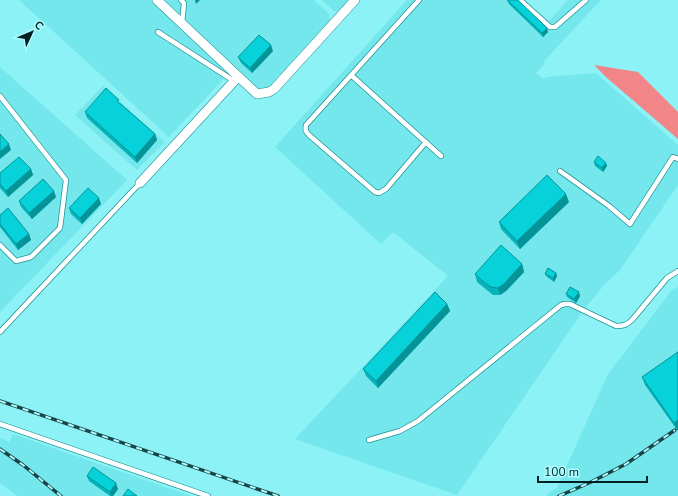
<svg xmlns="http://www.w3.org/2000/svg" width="678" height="496" font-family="'Nunito Sans',sans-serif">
<rect width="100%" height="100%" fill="#8cf2f6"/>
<path fill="#73e7ec" d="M19,0h133l78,72 -61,65z
M161,0h153l15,14 1,6 -61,67 -5,2h-6z
M322,0h28l-11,12 -5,-1z
M407,0h117l25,21 19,-21h33l-57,61 1,2 -9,10 7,6 4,-2 49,-4 82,72v40l-58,85 -15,14 -22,27 -126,184 -162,-56 153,-163 -55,-44 -12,12 -106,-97z
M0,67l127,113 -127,132z
M103,86l62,56 -28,28 -62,-55z
M678,287v209h-131v-2l10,-6 51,-114 64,-84z
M13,434l178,62h-174l-17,-13v-45l9,4z"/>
<path fill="#f18588" d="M594,65l44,7 40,40v27l-71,-61z"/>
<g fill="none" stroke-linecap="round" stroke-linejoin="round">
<g stroke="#1f9296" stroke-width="6">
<path id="lane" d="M181,0l3,3 -2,20
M419,0l-113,125c-1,5 0,7 3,10l66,57 4,1 7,-4 40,-47
M520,0l30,27h5l31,-27
M158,32l76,49
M351,75l90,81
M0,96l66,84 -6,48 -29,29 -15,4 -16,-16
M560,171l49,35 21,18 43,-67 5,2
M0,332l140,-149
M0,424l208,72
M369,440l31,-9 18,-10 143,-116 4,-1h5l46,22c7,0 11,-1 16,-6l35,-42 11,-7"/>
</g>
<g stroke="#1f9296" stroke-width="10">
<path id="street" d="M157,0l100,94 12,-2 5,-3 81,-89
M140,183l98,-106"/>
</g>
<use href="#lane" stroke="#fff" stroke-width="4.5"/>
<use href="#street" stroke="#fff" stroke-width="9"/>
<g stroke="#184548" stroke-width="3.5">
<path id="rail" d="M0,401l278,95
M0,449l23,16 38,31
M559,496l32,-14 35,-18 49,-34"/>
</g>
<use href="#rail" stroke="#adfcff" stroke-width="2" stroke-dasharray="6" stroke-linecap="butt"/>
</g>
<path fill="#06b5bb" d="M507,0l41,32 -5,5 -34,-33z
M273,51l-21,22 -11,-10 -3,-6z
M120,103l35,31 2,6 -20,23 -50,-45 -2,-6z
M594,162l12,1 1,3 -4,6 -8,-6z
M31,169l2,6 -25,22 -8,-9v-15z
M56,197l-24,22 -11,-12 -2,-6z
M569,202l-49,47 -19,-20 -2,-7z
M101,204l-19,20 -11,-10 -2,-6z
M0,215l29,19 2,6 -13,10 -18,-23z
M522,264l2,8 -18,19 -6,4h-7l-5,-4 -11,-9 -2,-8z
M556,273l1,3 -3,6 -7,-5 -2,-3z
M566,294l14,2 -4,7 -9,-6z
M447,304l3,7 -72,77 -12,-12 -3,-7z
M678,352v78h-1l-32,-45 -3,-8z
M87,476l31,13 -5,7h-3l-21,-15z"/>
<path fill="#059398" d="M195,0h5l-4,4z
M547,28l1,4 -5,5 -1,-4z
M271,45l2,6 -21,22 -2,-5z
M155,134l2,6 -20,23 -2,-6z
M9,144l2,6 -11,9v-7z
M606,163l1,3 -4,6 -1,-4z
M31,169l2,6 -25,22 -2,-6z
M54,191l2,6 -24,22 -3,-6z
M566,194l3,8 -49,47 -3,-8z
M99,198l2,6 -19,20 -2,-6z
M29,234l2,6 -13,10 -2,-6z
M522,264l2,8 -18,19 -6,4 -2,-7z
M556,273l1,3 -3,6 -1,-4z
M579,292l1,4 -4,7 -2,-4z
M447,304l3,7 -72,77 -2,-7z
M678,420v10h-1l-3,-7z
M116,483l2,6 -5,7h-2l-1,-4z"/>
<path fill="#07d2d9" stroke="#059398" d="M507,0h11l29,28 -5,5z
M259,35l12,10 -21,23 -12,-11z
M106,88l13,12 -2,1 38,33 -20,23 -50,-45z
M0,134l9,10 -9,8z
M598,156l8,7 -4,5 -8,-6z
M19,157l12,12 -25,22 -6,-7v-11z
M547,175l19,19 -49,47 -18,-19z
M43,179l11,12 -25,22 -10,-12z
M88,188l11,10 -19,20 -11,-10z
M8,208l21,26 -13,10 -16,-20v-9z
M501,245l21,19 -18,20 -6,4 -7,-1 -6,-4 -10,-9z
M548,268l8,5 -3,5 -8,-4z
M570,287l9,5 -5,7 -8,-5z
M435,292l12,12 -71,77 -13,-12z
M678,352v68l-4,3 -32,-46z
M93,467l23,16 -6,9 -23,-16z
M128,489l9,7h-14z"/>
<g transform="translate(32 32) rotate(46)" stroke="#adfcff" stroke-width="3" paint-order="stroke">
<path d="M0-3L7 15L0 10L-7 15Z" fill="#002123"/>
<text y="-6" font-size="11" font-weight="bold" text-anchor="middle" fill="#002123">С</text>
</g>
<path d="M538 476v6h109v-6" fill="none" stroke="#002123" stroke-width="2"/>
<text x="544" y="476" font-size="12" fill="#002123" stroke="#adfcff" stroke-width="3" paint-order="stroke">100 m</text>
</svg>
